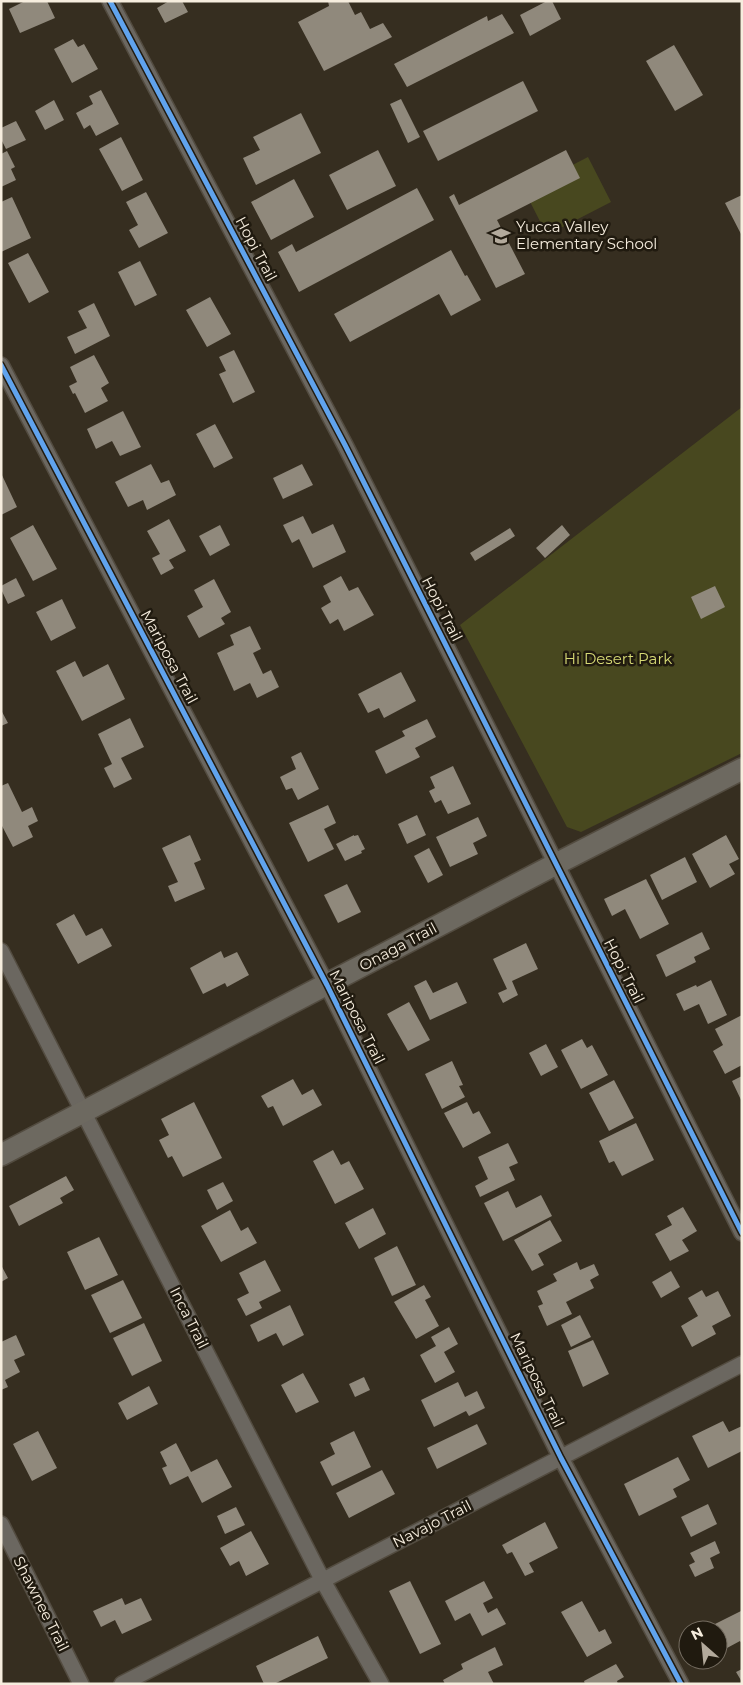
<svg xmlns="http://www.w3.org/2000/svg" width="743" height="1685" font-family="Montserrat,sans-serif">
<rect width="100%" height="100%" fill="#362e20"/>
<path fill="#48481f" d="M588,157l23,45 -64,33 -23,-45z
M742,407v346l-161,79 -14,-5 -107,-202z"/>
<path fill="#90897c" d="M25,1h22l8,17 -35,15 -11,-24z
M169,1h13l6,11 -23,11 -8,-15z
M328,1h20l7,14 6,-3 9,17 13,-6 9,14 -68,34 -26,-49 31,-16z
M547,1h5l9,18 -31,17 -10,-21z
M502,14l12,19 -107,54 -13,-23 93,-48 1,5z
M73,39l5,8 6,-3 14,25 -26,14 -18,-34z
M674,45l29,50 -28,16 -29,-50z
M523,81l15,30 -100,50 -15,-30z
M101,90l18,34 -23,12 -6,-11 -6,4 -8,-16 17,-9 -4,-8z
M401,99l19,38 -12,6 -18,-39z
M54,100l10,20 -19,10 -10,-19z
M301,113l20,40 -65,32 -13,-27 17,-8 -7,-13z
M16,121l10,19 -20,9 -5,-10v-11z
M121,137l22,43 -21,11 -23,-42z
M378,150l18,36 -49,24 -18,-35z
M566,150l14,28 -83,42 28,54 -29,14 -47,-91 5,-3 5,11z
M7,151l8,16 -4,2 5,11 -15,7v-33z
M294,179l20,38 -43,23 -20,-38z
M417,188l17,32 -135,72 -21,-40 14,-8 4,8z
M146,192l22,41 -29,15 -10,-18 9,-5 -12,-23z
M742,195v41l-17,-33z
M12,197l19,41 -30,14v-50z
M451,250l14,26 2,-1 14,25 -30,16 -12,-22 -89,48 -16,-28z
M28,253l21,39 -20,11 -21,-40z
M140,261l17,34 -22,11 -17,-34z
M210,297l21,37 -24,13 -21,-37z
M94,303l16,33 -35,18 -8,-17 20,-9 -9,-17z
M234,350l21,42 -22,11 -14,-29 7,-3 -7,-14z
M94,355l15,28 -8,5 7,13 -23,12 -10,-20 -2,1 -4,-8 8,-4 -7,-15z
M123,411l18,36 -21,9 -8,-15 -16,8 -9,-20z
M215,424l18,34 -19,10 -18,-34z
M151,464l10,19 8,-3 7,15 -29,15 -4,-10 -15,7 -13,-25z
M302,464l11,21 -30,14 -10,-21z
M1,473l16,34 -16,8z
M303,516l9,18 21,-10 13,28 -33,16 -14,-29 -7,4 -9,-18z
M169,519l17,32 -17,9 5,8 -13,7 -9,-17 8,-4 -13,-23z
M33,525l24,44 -24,12 -23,-43z
M220,525l10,20 -20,11 -11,-20z
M562,525l8,10 -25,23 -9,-10z
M510,528l5,8 -40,25 -5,-8z
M341,576l8,15 9,-4 16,28 -30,16 -6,-12 -8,5 -9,-16 10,-6 -8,-16z
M16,578l9,18 -17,8 -7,-15v-3z
M214,579l17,33 -10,6 4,6 -26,14 -12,-22 16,-9 -9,-17z
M715,586l10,21 -24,12 -10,-22z
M62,599l14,29 -25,13 -15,-29z
M250,626l11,23 -8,4 10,21 8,-4 8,17 -22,11 -7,-15 -16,8 -17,-38 17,-8 -4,-10z
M75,661l8,16 25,-13 17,35 -43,22 -26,-50z
M401,672l15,29 -32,17 -5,-10 -11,5 -10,-19z
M1,710l7,13 -7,3z
M130,718l14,29 -23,11 11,21 -18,9 -10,-20 8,-4 -14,-30z
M427,719l9,18 -21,11 5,9 -34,17 -11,-23 30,-15 -3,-5z
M301,752l18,37 -21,11 -6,-12 -6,2 -6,-13 16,-8 -5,-12z
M453,766l18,38 -23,10 -7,-14 -6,3 -6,-12 6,-3 -5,-11z
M8,783l14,29 10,-5 6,14 -10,5 5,11 -20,10 -12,-23v-38z
M328,805l8,18 -12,6 10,20 -26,13 -19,-39z
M417,815l9,20 -19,9 -9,-20z
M478,817l9,19 -14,7 5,11 -28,13 -14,-30z
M190,835l11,25 -7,3 11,26 -30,13 -7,-16 10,-4 -16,-34z
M354,835v1l4,-1 7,14 -4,2 1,2 -17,8 -9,-17z
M726,835l13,24 -10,5 6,10 -25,14 -18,-34z
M429,848l14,27 -15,8 -14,-27z
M685,857l12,25 -35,18 -12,-25z
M646,879l23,45 -29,15 -15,-30 -13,7 -8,-17z
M347,884l14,28 -23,11 -14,-28z
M74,914l12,22 16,-8 10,18 -34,18 -22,-40z
M702,932l8,17 -16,8 2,5 -30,15 -10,-22z
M526,943l12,26 -26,12 6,14 -15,8 -5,-10 9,-4 -14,-30z
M221,951l3,7 13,-6 12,23 -22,12 -2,-4 -22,11 -13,-26z
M426,980l7,13 24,-11 10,21 -37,17 -16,-34z
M711,980l16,35 -19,9 -9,-20 -15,7 -8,-17 20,-9 1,2z
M409,1002l21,38 -22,11 -21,-37z
M742,1015v50l-17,9 -12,-23 10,-6 -8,-16z
M582,1039l5,9 5,-3 16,30 -27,14 -20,-39z
M546,1044l12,23 -17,9 -12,-23z
M452,1061l11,24 -4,1 6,11 -23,12 -17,-35z
M742,1076v26l-10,-21z
M293,1079l9,16 11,-6 9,16 -39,21 -10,-20 -5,2 -7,-12z
M614,1080l20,38 -25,13 -20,-38z
M194,1102l28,56 -39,19 -11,-21 -4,2 -9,-18 10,-5 -8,-16z
M467,1102l6,12 6,-3 12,22 -28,15 -19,-35z
M636,1123l18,37 -32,16 -8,-15 -5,2 -10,-22z
M508,1143l10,20 -9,4 6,13 -35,17 -5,-11 13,-7 -10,-22z
M333,1150l8,15 8,-4 15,28 -29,15 -22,-43z
M66,1176l8,14 -14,8 3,5 -44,23 -10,-20z
M223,1182l10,19 -16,9 -10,-20z
M508,1191l8,17 25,-13 11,21 -49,25 -19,-38z
M683,1207l14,24 -15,9 7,11 -19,10 -15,-27 17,-9 -5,-9z
M373,1208l13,26 -27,15 -14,-26z
M230,1210l11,21 7,-4 9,16 -36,19 -20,-36z
M550,1220l12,21 -24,13 6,11 -12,6 -18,-31z
M99,1237l19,38 -33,15 -18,-38z
M397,1246l19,39 -24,11 -18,-38z
M265,1260l16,31 -22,11 3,6 -16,8 -9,-17 12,-6 -10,-20z
M577,1262l3,8 14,-6 5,11 -9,5 4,8 -28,14 6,12 -25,12 -9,-20 5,-2 -6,-13 20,-10 -4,-7z
M1,1265l7,13 -7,4z
M671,1271l9,16 -19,11 -9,-16z
M123,1280l19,38 -32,15 -19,-38z
M424,1285l7,12 -6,3 14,26 -23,13 -22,-37z
M702,1290l4,7 12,-6 13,25 -19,10 4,8 -24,13 -11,-21 17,-10 -10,-18z
M290,1305l14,30 -21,11 -7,-13 -18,9 -8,-17z
M580,1315l11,22 -20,10 -10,-22z
M144,1323l18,38 -30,15 -19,-38z
M449,1327l9,17 -14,8 11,20 -20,11 -15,-28 16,-9 -5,-9z
M16,1335l9,20 -11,5 6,12 -15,8 3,7 -7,3v-48z
M593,1340l16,34 -26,13 -15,-36z
M303,1373l16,29 -23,11 -15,-28z
M364,1377l6,13 -15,7 -6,-13z
M458,1382l7,15 12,-6 8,17 -16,8 -3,-5 -32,16 -13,-27z
M149,1386l9,18 -31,16 -9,-17z
M723,1421l6,11 13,-6v25l-34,17 -16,-32z
M477,1424l10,20 -50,25 -10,-21z
M38,1431l19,37 -25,13 -19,-37z
M354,1431l17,36 -39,19 -12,-24 15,-8 -5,-11z
M176,1443l15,29 26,-13 15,28 -30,16 -14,-27 -18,9 -8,-17 5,-2 -7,-14z
M678,1457l12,23 -17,9 4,8 -38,19 -15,-32z
M382,1470l13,24 -46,24 -13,-25z
M708,1504l9,20 -26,13 -10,-20z
M236,1507l9,18 -20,9 -8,-18z
M545,1522l13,26 -29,15 5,9 -9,4 -13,-24 -5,2 -5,-9z
M251,1531l18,33 -23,12 -7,-15 -9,5 -10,-18z
M715,1541l5,12 -10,5 4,10 -19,9 -6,-12 6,-3 -5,-9z
M410,1581l31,63 -21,10 -31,-63z
M484,1581l9,17 -10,5 5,10 9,-5 9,16 -24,12 -12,-23 -15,8 -10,-20z
M122,1598l3,7 16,-7 11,22 -30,14 -7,-14 -14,7 -8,-16z
M582,1601l17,31 6,-3 7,14 -25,14 -26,-45z
M741,1611l1,33 -2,-3 -13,7 -12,-24z
M318,1636l10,22 -54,26h-10l-8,-18z
M495,1647l8,18 -15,7 6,12h-49l-2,-4 20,-11 -2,-5z
M616,1664l8,13 -7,4 1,3h-33l-1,-3z
M742,1669v13l-6,-10z"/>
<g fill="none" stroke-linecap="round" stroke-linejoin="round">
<g stroke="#534c40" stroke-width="18">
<path id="street" d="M110,1l235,444 397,788
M1,365l326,620 234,473 120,226
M1,951l322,630 58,103
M1,1524l80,160
M122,1684l620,-320"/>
</g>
<g stroke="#534c40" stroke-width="24">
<path id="secondary" d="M1,1155l555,-291 186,-95"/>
</g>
<use href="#street" stroke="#6b6760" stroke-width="15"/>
<use href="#secondary" stroke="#6d6960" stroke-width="21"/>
<g stroke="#201a0f" stroke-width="8">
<path id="cycleway" d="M110,1l235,444 397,788
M1,365l326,620 234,473 120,226"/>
</g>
<use href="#cycleway" stroke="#60a3ed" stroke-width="5"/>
</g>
<defs>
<g id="school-bare" transform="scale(1.5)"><path d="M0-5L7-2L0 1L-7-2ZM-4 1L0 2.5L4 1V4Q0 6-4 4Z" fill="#b3aa9c" stroke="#201a0f" stroke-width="2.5" paint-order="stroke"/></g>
</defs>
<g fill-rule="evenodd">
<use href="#school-bare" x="501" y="236"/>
</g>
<g text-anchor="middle" stroke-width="5" stroke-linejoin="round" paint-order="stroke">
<g font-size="15" fill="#f6edde" stroke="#201a0f" text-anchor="start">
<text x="516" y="232">Yucca Valley<tspan x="516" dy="17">Elementary School</tspan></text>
</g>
<g font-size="15" fill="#f6edde" stroke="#201a0f">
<text transform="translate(256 249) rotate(62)" y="5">Hopi Trail</text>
<text transform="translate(442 609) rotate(63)" y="5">Hopi Trail</text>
<text transform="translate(169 657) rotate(62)" y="5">Mariposa Trail</text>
<text transform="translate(398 947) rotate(-28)" y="5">Onaga Trail</text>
<text transform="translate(624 971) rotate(63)" y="5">Hopi Trail</text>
<text transform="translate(357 1017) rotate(63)" y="5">Mariposa Trail</text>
<text transform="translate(189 1318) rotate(63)" y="5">Inca Trail</text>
<text transform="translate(537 1380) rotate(64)" y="5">Mariposa Trail</text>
<text transform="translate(432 1524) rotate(-27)" y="5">Navajo Trail</text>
<text transform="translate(41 1604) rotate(63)" y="5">Shawnee Trail</text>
</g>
<g font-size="15" fill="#d7da75" stroke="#201a0f">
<text x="618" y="664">Hi Desert Park</text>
</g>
</g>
<rect width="743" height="1685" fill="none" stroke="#f6edde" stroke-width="5"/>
<g transform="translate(703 1645) rotate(333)"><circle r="24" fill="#201a0f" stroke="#766e62"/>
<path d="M0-4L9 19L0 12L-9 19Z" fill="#b3aa9c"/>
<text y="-8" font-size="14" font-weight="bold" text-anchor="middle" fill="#f6edde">N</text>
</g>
</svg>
